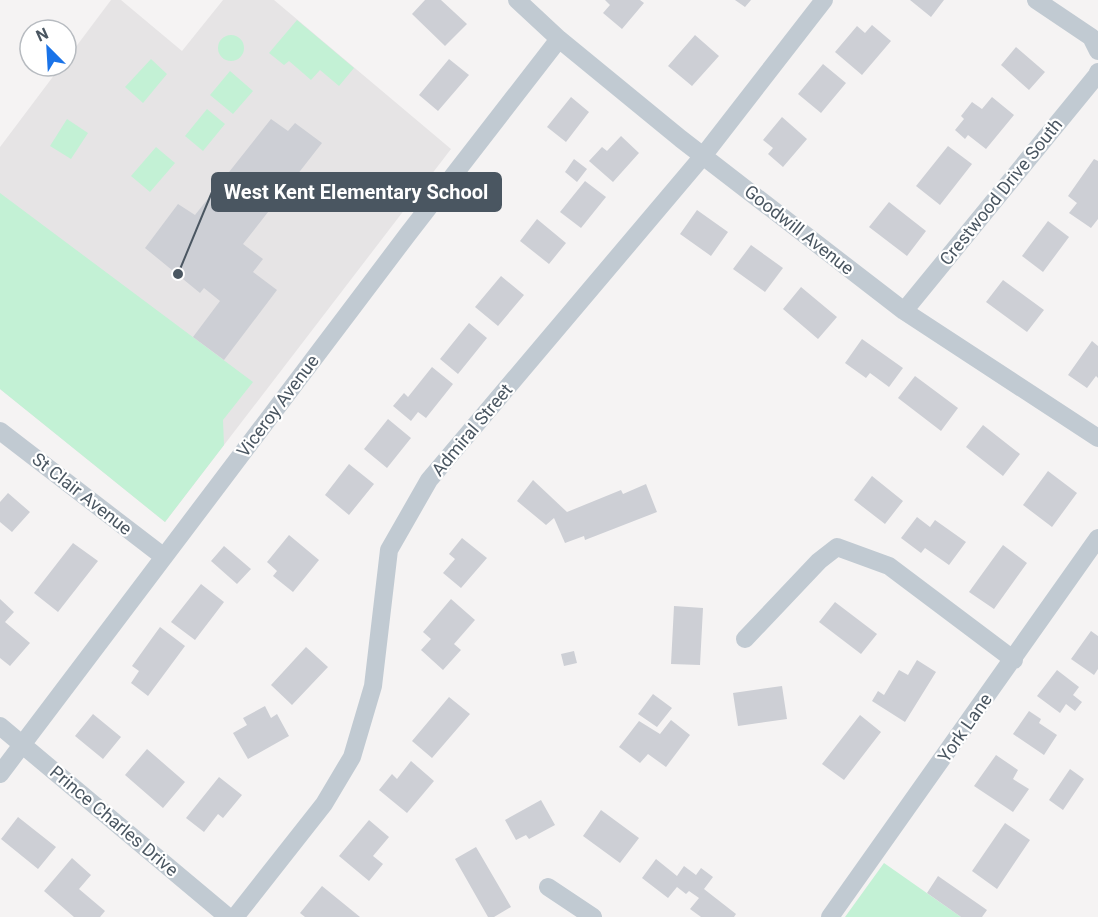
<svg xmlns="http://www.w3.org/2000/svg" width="1098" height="917" font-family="Roboto,sans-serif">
<rect width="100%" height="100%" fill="#f5f3f3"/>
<path fill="#e6e4e5" d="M111,0h10l61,51 41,-51h51l177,149 -286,373 -165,-133v-242l61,-81h5v-6z"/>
<path fill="#c3f1d5" d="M297,20l57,48 -15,18 -19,-16 -9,10 -22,-19 -5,4 -15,-12z
M218 48a13 13 0 1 1 26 0a13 13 0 1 1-26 0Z
M151,59l16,15 -24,29 -18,-16z
M230,71l23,20 -20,23 -23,-19z
M207,109l18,15 -22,27 -18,-15z
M67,119l21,14 -17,26 -21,-13z
M156,147l19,16 -25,29 -19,-16z
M0,193l253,189 -30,38 1,25 -59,77 -165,-133z
M884,863l77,54h-116z"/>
<path fill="#cdcfd5" d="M425,0h16l26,24 -22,22 -33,-32z
M605,0h35l4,3 -22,26 -19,-16 7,-8z
M735,0h16l-6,7z
M910,0h34l-13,17z
M872,25l19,16 -29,34 -27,-23 22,-26 8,7z
M695,35l24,21 -27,30 -24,-20z
M1016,47l29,25 -16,18 -28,-25z
M449,59l20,16 -31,36 -19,-16z
M823,64l23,19 -25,30 -23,-19z
M571,97l18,15 -23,30 -19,-15z
M992,97l22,18 -28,34 -18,-14 -3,4 -10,-9 9,-11 -3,-3 11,-14 10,7z
M782,117l25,22 -24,28 -15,-13 5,-6 -10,-8z
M271,119l17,12 7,-8 27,20 -79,101 20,15 -10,13 24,18 -53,70 -31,-23 27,-36 -16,-13 -4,5 -55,-45 33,-44 17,11z
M621,136l18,17 -26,29 -24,-21 13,-14 5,4z
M948,146l24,18 -32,41 -24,-19z
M574,159l13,10 -10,13 -12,-10z
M1094,159l4,2v58l-7,9 -22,-15 8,-10 -9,-7z
M585,181l21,16 -25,31 -21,-16z
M889,202l37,29 -19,25 -38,-29z
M697,210l31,22 -17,24 -31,-22z
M537,219l29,24 -17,21 -29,-23z
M1048,221l21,16 -26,35 -21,-16z
M751,245l32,23 -18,24 -32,-23z
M501,276l23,19 -26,31 -23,-19z
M1003,280l41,30 -17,22 -41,-30z
M801,287l36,30 -19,22 -35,-30z
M469,323l18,15 -29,36 -18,-15z
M862,339l41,29 -14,19 -19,-14 -4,5 -21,-15z
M1092,341l6,5v32l-2,-2 -9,12 -19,-13z
M432,367l21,17 -27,34 -8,-6 -7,9 -18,-15 11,-13 4,4z
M915,376l43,32 -17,23 -43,-33z
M388,419l23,19 -24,30 -23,-19z
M983,425l37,29 -17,22 -37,-29z
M349,464l25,20 -25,31 -24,-20z
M1048,471l29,22 -25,34 -29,-22z
M872,476l31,25 -18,23 -31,-24z
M533,480l34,32 54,-22 2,4 23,-10 11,28 -72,28 -1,-4 -19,7 -11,-25 -8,7 -29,-24z
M8,493l22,19 -18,20 -12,-10v-20z
M917,517l13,10 5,-7 31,22 -17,23 -24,-17 -4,5 -20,-15z
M289,535l30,25 -26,32 -20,-16 4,-5 -10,-9z
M462,538l25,20 -26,30 -18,-15 12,-14 -6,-5z
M73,543l25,18 -40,51 -24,-19z
M1003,545l24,18 -33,46 -25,-17z
M224,546l27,23 -14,15 -26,-23z
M201,584l23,18 -29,38 -24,-18z
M0,599l14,13 -9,10 25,21 -20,23 -10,-8z
M451,599l24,21 -21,24 7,6 -18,20 -22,-20 10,-11 -8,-7z
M835,602l42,32 -16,20 -42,-32z
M674,606l29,2 -3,57 -29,-1z
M160,627l25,19 -37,50 -17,-13 8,-12 -7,-5z
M1091,631l7,5v33l-4,6 -23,-16z
M306,647l22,20 -36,38 -21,-20z
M574,651l3,12 -13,3 -3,-12z
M917,660l19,12 -31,50 -33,-21 6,-10 6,4 15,-25 9,5z
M1057,670l22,17 -6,8 9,7 -7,9 -9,-7 -6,9 -23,-17z
M782,686l5,33 -49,7 -5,-33z
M653,694l19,14 -15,19 -19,-13z
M449,697l21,17 -38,44 -20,-17z
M265,706l6,12 6,-4 12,22 -41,23 -15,-26 14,-8 -4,-7z
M1029,711l12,8 -2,4 18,12 -13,20 -31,-21z
M93,714l28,23 -18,22 -28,-23z
M860,715l21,17 -37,48 -22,-16z
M671,720l19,15 -24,32 -18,-13 -8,9 -21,-16 20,-26 21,13z
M147,749l38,33 -22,26 -38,-33z
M996,755l22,15 -5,9 16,10 -16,23 -39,-26z
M411,761l23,20 -27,32 -28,-23 13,-16 5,5z
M1070,769l14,10 -21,31 -14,-10z
M219,777l23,18 -19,23 -5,-4 -14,18 -18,-14z
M541,800l14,25 -26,14 -3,-4 -10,5 -11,-20z
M601,810l38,28 -19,25 -37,-27z
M18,817l38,30 -18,22 -37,-30z
M369,820l20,17 -16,19 10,8 -14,17 -30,-25z
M1005,823l25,17 -33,49 -25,-18z
M476,847l35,60 -17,10h-6l-33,-58z
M72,858l19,17 -12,14 26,22 -5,6h-26l-30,-26z
M656,859l21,17 7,-10 12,9 5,-7 12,9 -9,12 32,25 -2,3h-33l-11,-8 9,-11 -10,-7 -3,3 -9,-7 -9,11 -26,-20z
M938,876l49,34 -5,7h-21l-34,-24z
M322,886l38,31h-55l-5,-4z"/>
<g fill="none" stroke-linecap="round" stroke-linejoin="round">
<path stroke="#c1cad2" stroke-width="18" d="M517,0l42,39 122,100 223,172 194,127
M1036,0l55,37 7,14
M904,311l193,-236 1,-3
M0,431l164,126
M745,639l74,-78 18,-14 52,19 125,94
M0,726l228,191
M0,774l408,-540 151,-195
M548,887l45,30
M235,917l89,-113 28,-47 21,-71 16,-136 40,-70 274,-324 121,-156
M830,917l268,-379"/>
</g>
<g text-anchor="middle" stroke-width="4.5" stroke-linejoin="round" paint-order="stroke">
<g font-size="18" fill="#4a5661" stroke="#fff">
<text transform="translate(1001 192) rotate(-51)" y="6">Crestwood Drive South</text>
<text transform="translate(799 230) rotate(38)" y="6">Goodwill Avenue</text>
<text transform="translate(278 406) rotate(-53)" y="6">Viceroy Avenue</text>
<text transform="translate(472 430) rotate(-50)" y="6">Admiral Street</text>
<text transform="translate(82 494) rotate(38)" y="6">St Clair Avenue</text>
<text transform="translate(965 728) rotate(-55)" y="6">York Lane</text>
<text transform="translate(114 821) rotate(40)" y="6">Prince Charles Drive</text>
</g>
</g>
<path fill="none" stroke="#4a5661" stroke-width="2" d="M178 274L212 192"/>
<circle fill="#4a5661" stroke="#fff" stroke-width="2" cx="178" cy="274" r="6"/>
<rect fill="#4a5661" stroke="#4a5661" stroke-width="2" x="212" y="173" width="289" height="38" rx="6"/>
<g font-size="20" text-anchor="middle" font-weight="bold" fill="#fff">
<text x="356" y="199">West Kent Elementary School</text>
</g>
<g transform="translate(48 48) rotate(336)"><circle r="28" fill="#ffffff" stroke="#b7bbc0" stroke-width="1.5"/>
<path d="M0-4.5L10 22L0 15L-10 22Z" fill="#1a73e8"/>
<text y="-9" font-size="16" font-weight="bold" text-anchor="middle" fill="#4a5661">N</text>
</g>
</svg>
